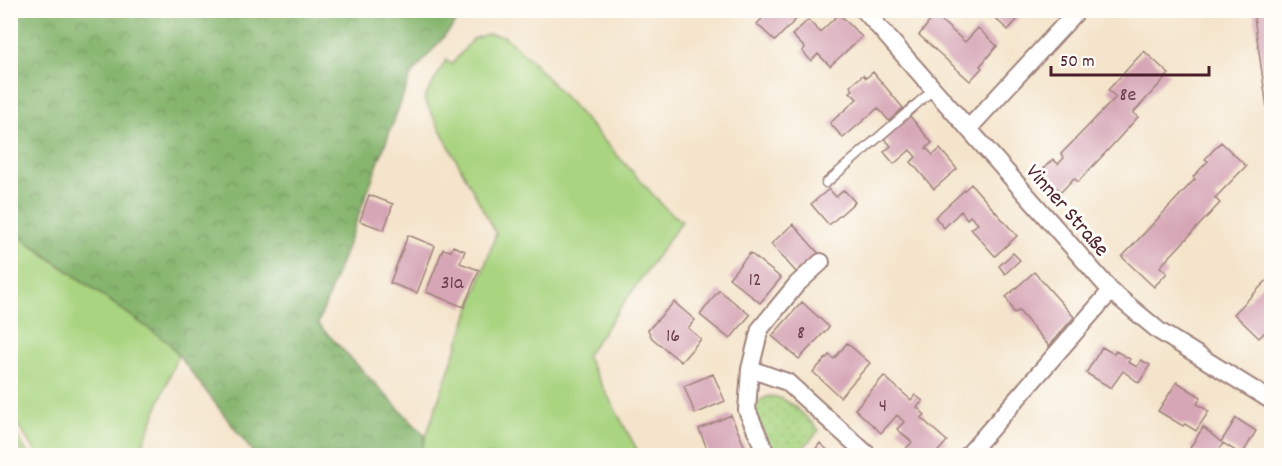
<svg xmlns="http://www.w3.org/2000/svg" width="1282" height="466" font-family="Dekko,sans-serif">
<defs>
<pattern id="forest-crowns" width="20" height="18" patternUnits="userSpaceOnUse" patternTransform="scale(1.5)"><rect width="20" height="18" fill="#86b66e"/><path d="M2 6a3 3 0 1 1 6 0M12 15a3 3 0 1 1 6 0" fill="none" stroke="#70935b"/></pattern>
<pattern id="park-dots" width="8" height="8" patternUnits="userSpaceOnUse" patternTransform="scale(1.5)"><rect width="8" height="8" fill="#a9d480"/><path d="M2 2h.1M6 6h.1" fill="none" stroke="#93b66f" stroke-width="1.8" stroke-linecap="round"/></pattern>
</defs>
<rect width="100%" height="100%" fill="#fdfcf7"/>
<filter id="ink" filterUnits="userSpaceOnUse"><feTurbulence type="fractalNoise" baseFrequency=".0167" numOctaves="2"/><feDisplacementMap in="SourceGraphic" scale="12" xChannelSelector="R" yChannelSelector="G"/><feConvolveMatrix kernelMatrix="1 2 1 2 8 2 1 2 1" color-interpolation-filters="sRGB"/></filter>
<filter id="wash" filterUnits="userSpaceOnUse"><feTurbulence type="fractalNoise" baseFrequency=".008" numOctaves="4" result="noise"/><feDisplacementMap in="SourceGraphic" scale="24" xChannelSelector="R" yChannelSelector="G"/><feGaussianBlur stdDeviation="1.35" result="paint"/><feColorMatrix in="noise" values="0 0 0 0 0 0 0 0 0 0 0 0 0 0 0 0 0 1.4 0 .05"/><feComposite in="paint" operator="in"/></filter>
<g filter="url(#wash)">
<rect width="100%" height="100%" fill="#f4e4cb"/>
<path fill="#a9d480" stroke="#7a7a56" stroke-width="1.5" d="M488,34l16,2 28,25 135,149 15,11 -96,135 54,99 -221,1 77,-222 -72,-135 22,-39 6,4 21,-25z
M10,230l159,113 9,11 -39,101h-101l-27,-40z
M10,428h1l18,27h-7l-11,-17z"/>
<path fill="url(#forest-crowns)" stroke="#686a4c" stroke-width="1.5" d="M11,10l455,1 -55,64 -93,249 108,113 -7,18h-164l-86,-112 -158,-113z"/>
<path fill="url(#park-dots)" stroke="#7a7a56" stroke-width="1.5" d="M770,396c20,1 35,21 49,34l-22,25h-24l-20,-47 7,-8z"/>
<g id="blocks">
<path fill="#d6a5b6" d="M770,10h35l-30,31 -18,-17z
M909,10h13l-6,7z
M986,10h40l-18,20z
M1253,10h19v119h-2z
M839,14l23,23 -32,29 -12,-12 -7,7 -9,-10 3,-3 -13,-13 16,-15 12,12z
M935,15l30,27 13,-14 19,18 -17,20 2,2 -12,13 -51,-46z
M1144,51l25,23 -36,39 5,4 -30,33 -30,32 -4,-4 -13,14 -21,-20 13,-13 5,5 6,-6 -3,-4 55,-57 -8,-7z
M873,72l30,36 -14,13 -11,-13 -35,30 -13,-15 27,-24 -7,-7 3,-2 -3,-4 13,-11 3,3z
M909,115l23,28 -6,5 7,7 7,-6 17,20 -23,20 -23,-27 5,-5 -6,-7 -16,14 -10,-12 7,-6 -7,-8z
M1221,142l25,24 -31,32 5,5 -60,64 7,6 -13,14 -32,-30 73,-78 -2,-2 15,-16 -3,-2z
M971,184l46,52 -22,20 -24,-27 7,-5 -8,-8 -3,3 -6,-8 -17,17 -9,-11z
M829,189l7,8 8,-7 11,12 -26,23 -18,-21z
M369,195l24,9 -9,26 -24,-9z
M793,224l26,30 -22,19 -26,-29z
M408,235l27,11 -18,47 -27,-10z
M453,246l12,5 -5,12 19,7 -15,37 -38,-15 17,-43 8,2z
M750,253l31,25 -21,25 -31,-25z
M1013,253l7,7 -15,14 -6,-8z
M1034,272l40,45 -25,29 -30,-35 -5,2 -8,-16z
M1272,275v50l-13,13 -25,-24z
M719,290l31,25 -20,24 -30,-24z
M674,302l21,18 -7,8 13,11 -20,23 -29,-24 -4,-8z
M802,302l27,25 -30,32 -27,-23z
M847,343l23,20 -30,34 -27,-25 16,-17 5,4z
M1102,347l12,7 2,-3 14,8 -2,3 9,5 4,-7 9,5 -11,18 -16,-12 -12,17 -25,-15z
M713,374l12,27 -30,13 -11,-28z
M884,376l27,24 4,-5 8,6 -6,6 8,8 -4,3 26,23 -13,15h-23l-6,-6 7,-8 -15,-13 7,-7 -7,-7 -16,18 -26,-24z
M1177,382l24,15 -4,7 12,7 -13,20 -11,-7 -2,2 -25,-15z
M731,415l15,35 -12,6h-24l-11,-27z
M1236,418l20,13 -14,24 -19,-12 -7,13h-13l-13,-8 13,-21 18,15z
M820,443l14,13h-24z
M1272,448v8h-9l4,-7 3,2z"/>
</g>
</g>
<g filter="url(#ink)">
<use href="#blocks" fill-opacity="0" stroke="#9f827b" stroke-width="1.5"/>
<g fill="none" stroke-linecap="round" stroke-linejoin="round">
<g stroke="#9f827b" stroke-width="11">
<path id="lane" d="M826,183l108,-94"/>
</g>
<g stroke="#9f827b" stroke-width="20">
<path id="street" d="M864,10l247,281 48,40 113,70
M969,128l109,-118
M821,262l-24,22 -37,45 -10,40 37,13 82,74
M750,369l-3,41 20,46
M967,456l144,-165"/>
</g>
<use href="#lane" stroke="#fff" stroke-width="8"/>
<use href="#street" stroke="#fff" stroke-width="16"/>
</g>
</g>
<g text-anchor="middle" stroke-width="6" stroke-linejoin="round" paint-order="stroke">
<g font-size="20" fill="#6d404e">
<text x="1128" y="100">8e</text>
<text x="755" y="285">12</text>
<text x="452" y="288">31a</text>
<text x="801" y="338">8</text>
<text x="673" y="341">16</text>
<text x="883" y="411">4</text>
</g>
<g font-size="22" fill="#4a1f2b" stroke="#fdfcf7">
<text transform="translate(1069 209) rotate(49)" y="8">Vinner Straße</text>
</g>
</g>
<rect width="1282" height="466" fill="none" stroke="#fdfcf7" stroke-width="36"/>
<path d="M1051 66v9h158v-9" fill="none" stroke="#4a1f2b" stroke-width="3"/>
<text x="1060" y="66" font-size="18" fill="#4a1f2b" stroke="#fdfcf7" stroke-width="4.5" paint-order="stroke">50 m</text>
</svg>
